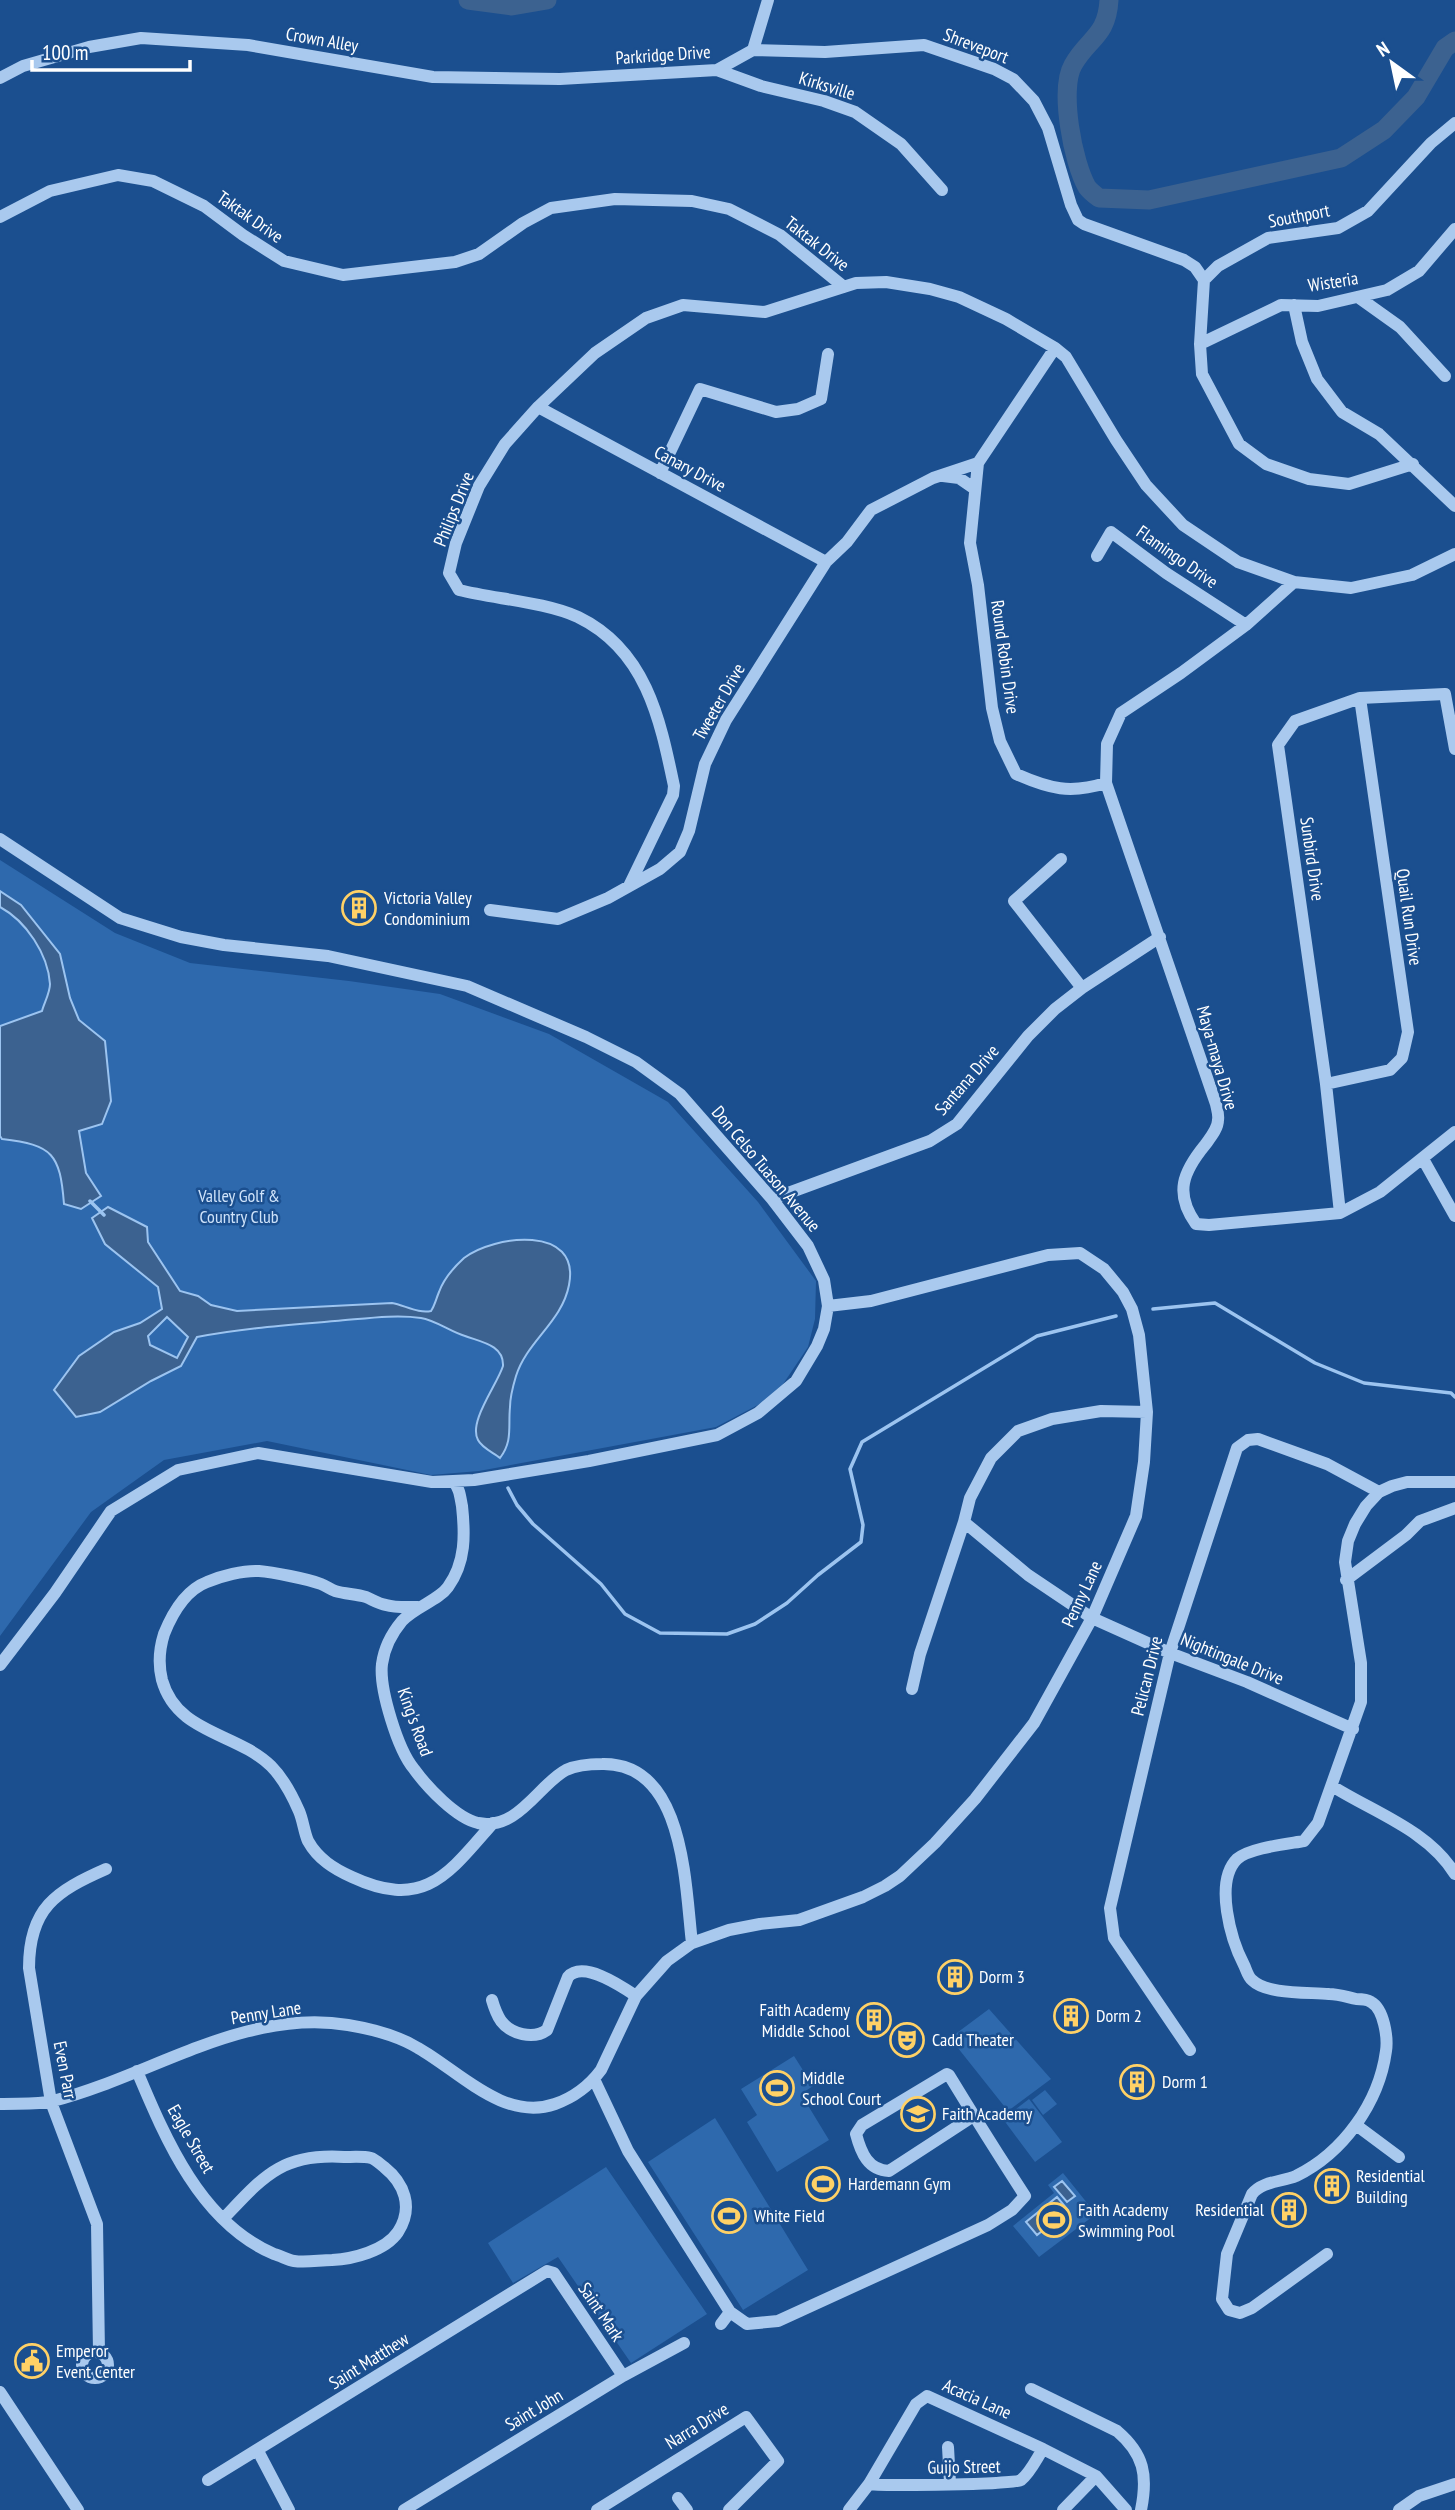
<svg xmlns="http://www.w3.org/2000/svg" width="1455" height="2510" font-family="'PT Sans Narrow',sans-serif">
<rect width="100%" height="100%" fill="#1b4f8f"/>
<path fill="#2e69ad" d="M0,860l115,73 75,30 159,18 91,13 109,40 119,68 90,100 58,79 -1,38 -7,28 -33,49 -59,31 -237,44 -48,4 -164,-34 -103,19 -73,52 -91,124z
M989,2009l62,70 -43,32 -58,-73z
M794,2056l19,30 -12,8 28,46 -52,32 -30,-50 10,-7 -16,-26z
M1045,2090l12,14 -14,11 -11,-15z
M1029,2099l33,43 -27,20 -32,-43z
M715,2118l93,152 -65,40 -95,-148z
M606,2167l101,147 -76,49 -73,-106 -45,26 -25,-40z
M1063,2173l33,41 -57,43 -26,-31 41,-33 -6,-8z"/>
<path fill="#3c6290" stroke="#9cc4f0" stroke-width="2" fill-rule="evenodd" d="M0,891l21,14 39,49 10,44 9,22 26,21 6,60 -9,23 -23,7 7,42 15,23 -20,13 -17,-5c-4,-50 -11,-59 -62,-65l-2,-3v-110l42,-15c2,-8 8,-18 8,-27 -2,-30 -24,-63 -50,-77z
M108,1207l39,20 1,15 32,49 18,5 13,9 26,6 155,-8c12,2 27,11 39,8 4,-6 5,-12 8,-19 5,-14 14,-24 25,-34 30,-23 117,-34 105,27 -7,37 -42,56 -53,91 -3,10 -6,21 -6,31 -2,20 3,34 -10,51 -6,-5 -18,-10 -22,-18 -10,-18 19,-55 25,-74 1,-21 -22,-24 -38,-30 -14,-4 -30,-16 -44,-18 -27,-4 -59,1 -86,3 -46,4 -92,7 -138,16l-16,29 -30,15 -51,31 -24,5 -22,-27 25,-34 35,-24 26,-9 22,-14 -4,-22 -53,-43 -13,-26zM167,1317l21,20 -11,21 -27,-13 -2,-9z
M1062,2181l13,15 -8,6 -13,-15z
M1057,2197l11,13 -31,25 -11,-13z"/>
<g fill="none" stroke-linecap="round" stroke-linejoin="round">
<path stroke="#9cc4f0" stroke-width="3.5" d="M90,1201l14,14
M1153,1309l62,-6 100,60 49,20 87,10 4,4
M508,1488l9,17 16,19 68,60 24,30 35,19 67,1 28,-10 32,-21 31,-28 43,-33 2,-17 -13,-56 12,-27 175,-106 79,-20"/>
<path stroke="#3c6290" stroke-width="19" d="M468,0l44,6 35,-6
M1109,0c-2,37 -21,38 -36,65 -14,24 0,98 14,122 3,4 8,8 12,11l50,2 192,-42 43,-28 32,-33 29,-49 10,-7"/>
<path stroke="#a9c9ee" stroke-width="12" d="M753,50l72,2 99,-7 70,24 19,10 21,22 14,27 23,77 7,15 6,4 100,36 11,7 9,13
M717,70l44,16 63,15 31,11 46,32 41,46
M0,78l23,-12 66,-19 52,-9 107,7 185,32 127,2 157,-9 36,-20 15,-50
M0,217l50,-26 68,-16 35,6 51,25 39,29 41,26 59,14 112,-13 24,-8 44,-31 28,-15 64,-9 77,2 37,8 51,26 64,52
M1204,280l-4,64 2,30 37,70 27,20 43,15 40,5 64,-20
M1204,280l14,-14 50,-28 70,-10 30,-17 63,-68 24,-20
M1358,297l42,30 45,49
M1294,305l8,37 15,37 25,33 37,22 76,72
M1200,344l81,-39 37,1 69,-16 32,-19 36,-42
M1055,348l-77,115 -8,80 8,42 14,123 8,33 16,33c34,15 54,20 90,9
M538,407l288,155
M660,473l40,-84 76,23 22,-3 23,-10 7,-45
M943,476l16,2 16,11
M1097,556l14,-24 55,41 80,52
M1294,582l-48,43 -65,48 -60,40 -14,31 -1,39 110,321c1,5 3,11 2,16 0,9 -8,18 -13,25 -22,27 -31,48 -9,79l13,1 131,-12 40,-21 75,-60
M0,839l120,79 61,19 43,8 104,11 139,30 119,51 50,25 44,32 92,105 36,47 16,34 4,26 -4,23 -7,17 -21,35 -38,32 -41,22 -128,26 -115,19 -42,2 -174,-29 -80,17 -67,41 -56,82 -55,72
M1061,859l-47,42 68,87
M629,886l44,-91 1,-9c-14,-67 -28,-136 -96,-169 -33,-15 -83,-18 -119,-27l-10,-17 7,-30 23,-57 26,-42 33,-37 57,-54 51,-35 37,-13 82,7 91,-29 30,-1 44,7 29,8 47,22 49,29 11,9 50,83 30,45 37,40 55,37 56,20 57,6 61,-13 43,-21
M490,910l68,9 50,-21 52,-29 20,-17 9,-21 16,-67 21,-44 100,-158 21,-20 24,-32 62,-32 45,-15
M1326,1084l64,-14 12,-12 6,-26 -48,-334
M1423,1159l32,57
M772,1199l158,-58 27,-17 71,-88 27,-27 27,-21 78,-51
M1340,1213l-14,-129 -48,-339 17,-24 65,-23 85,-4 10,55
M453,1481c7,8 7,15 9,25 3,28 4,56 -14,81 -9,13 -33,20 -46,34 -10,12 -18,28 -20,43 -3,25 16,86 32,105 13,18 42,49 64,54 40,8 61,-39 88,-53 11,-5 25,-6 36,-6 83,-2 83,121 90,179
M964,1522l64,53 64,43 78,35 77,29 106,47
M1346,1580l60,-45 14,-14 35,-13
M418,1607c-10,0 -22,1 -32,-2 -7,-1 -13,-5 -20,-8 -10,-3 -21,-3 -31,-6 -5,-2 -9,-5 -14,-7 -13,-5 -49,-12 -62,-13 -15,-1 -38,5 -52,11 -21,8 -35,32 -43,52 -5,16 -6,30 -2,46 15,54 74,52 109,86 12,12 21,29 28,45 4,9 5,21 9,30 10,18 26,28 44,36 73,34 97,-4 141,-54
M912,1689l8,-35 44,-132 6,-24 21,-40 27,-27 34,-12 49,-8 46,1
M1332,1786c41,26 96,44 123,88
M492,2000c2,7 5,15 9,21 10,13 32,19 46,9l21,-53c15,-17 53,9 68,19
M1190,2050l-76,-112 -4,-30 60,-255 67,-205 11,-8 10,-1 69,25 52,28
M137,2071c29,69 64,152 137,183 7,2 14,6 20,7 12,2 26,-1 38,-1 21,-1 53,-9 66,-28 16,-25 6,-49 -14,-65 -4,-3 -9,-8 -13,-9 -8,-2 -19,-1 -27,-1 -63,-4 -81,20 -121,62
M594,2079l34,72 102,161 17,12 31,-3 210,-96 24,-15 13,-14c-26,-40 -51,-80 -76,-121l-2,-1 -85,51 -6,9c5,19 12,36 33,37l86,-56
M0,2104c17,-1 37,1 53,-3 98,-25 190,-93 295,-76 24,4 49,10 70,23 41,23 86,74 137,56 20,-7 34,-18 46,-34l35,-74 31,-35 25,-18 37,-13 31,-6 39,-4 64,-23 22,-11 15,-10 35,-33 40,-44 59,-76 58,-105 44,-102 8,-54 3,-50 -8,-77 -7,-26 -9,-17 -19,-23 -24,-16 -32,2 -177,46 -43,5
M1356,2125l43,32
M1327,2254l-75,54 -12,5 -11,-3 -7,-11 5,-45 25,-60c10,-13 30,-12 44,-18 47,-23 83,-73 90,-125 2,-13 -2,-42 -15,-49 -3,-2 -11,-3 -15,-3 -9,-2 -18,-5 -27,-5 -20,-2 -62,1 -77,-14 -4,-3 -6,-11 -8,-15 -13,-25 -30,-83 -7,-106 12,-11 50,-15 67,-18l14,-18 43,-121v-39l-16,-101 3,-21 7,-17 11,-18 13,-14 13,-6 15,-4h48
M721,2324l9,-12
M82 2365a13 13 0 1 1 26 0a13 13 0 1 1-26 0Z
M99,2352l-2,-128 -46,-122 -22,-134c0,-60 27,-77 77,-99
M1031,2389l86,42c27,23 31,44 24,79
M0,2392l78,118
M948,2447l2,36
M258,2451l31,59
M208,2480l339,-209 7,2 69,103
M869,2484c16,2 145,1 152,-4 9,-7 16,-22 22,-31
M678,2498l9,12
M404,2510l219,-134 61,-33
M597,2510l149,-93 32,44 -49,49
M849,2510l20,-26 47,-80 11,-8 116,53 53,27 30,34
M1063,2510l33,-34
M1399,2510l20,-14 36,-12"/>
</g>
<defs>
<g id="building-ring" transform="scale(1.75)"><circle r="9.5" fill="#1b4f8f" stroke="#ffd166" stroke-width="1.5"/><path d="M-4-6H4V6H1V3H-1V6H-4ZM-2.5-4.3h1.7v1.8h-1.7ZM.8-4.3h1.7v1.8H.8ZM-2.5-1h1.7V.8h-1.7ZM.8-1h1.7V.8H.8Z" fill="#ffd166"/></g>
<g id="theatre-ring" transform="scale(1.75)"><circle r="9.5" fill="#1b4f8f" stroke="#ffd166" stroke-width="1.5"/><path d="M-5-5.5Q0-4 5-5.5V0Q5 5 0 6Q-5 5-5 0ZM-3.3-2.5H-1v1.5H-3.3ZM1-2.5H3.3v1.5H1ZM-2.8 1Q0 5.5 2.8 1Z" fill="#ffd166"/></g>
<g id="stadium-ring" transform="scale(1.75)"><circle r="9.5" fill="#1b4f8f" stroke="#ffd166" stroke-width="1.5"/><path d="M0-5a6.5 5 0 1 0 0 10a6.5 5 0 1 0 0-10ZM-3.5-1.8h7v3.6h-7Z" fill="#ffd166"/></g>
<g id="school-ring" transform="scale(1.75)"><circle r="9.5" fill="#1b4f8f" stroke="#ffd166" stroke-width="1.5"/><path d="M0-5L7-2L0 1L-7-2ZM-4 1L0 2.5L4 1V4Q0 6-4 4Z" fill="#ffd166"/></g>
<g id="civic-ring" transform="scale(1.75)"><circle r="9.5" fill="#1b4f8f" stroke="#ffd166" stroke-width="1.5"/><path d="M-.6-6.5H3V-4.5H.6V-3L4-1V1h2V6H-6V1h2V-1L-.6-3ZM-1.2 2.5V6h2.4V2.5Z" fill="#ffd166"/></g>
</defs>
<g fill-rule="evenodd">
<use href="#building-ring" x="359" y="908"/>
<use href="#building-ring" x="955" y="1977"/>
<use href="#building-ring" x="1071" y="2016"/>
<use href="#building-ring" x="874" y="2020"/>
<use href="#theatre-ring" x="907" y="2040"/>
<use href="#building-ring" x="1137" y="2082"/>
<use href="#stadium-ring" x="777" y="2088"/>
<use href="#school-ring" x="918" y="2114"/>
<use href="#stadium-ring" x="823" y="2184"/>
<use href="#building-ring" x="1332" y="2186"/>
<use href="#building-ring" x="1289" y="2210"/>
<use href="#stadium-ring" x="729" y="2216"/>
<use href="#stadium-ring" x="1054" y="2220"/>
<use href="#civic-ring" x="32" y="2361"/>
</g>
<g text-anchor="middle" stroke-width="5" stroke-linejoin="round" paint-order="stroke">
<g font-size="18" fill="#fff" stroke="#1b4f8f">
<text transform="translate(322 40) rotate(10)" y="6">Crown Alley</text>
<text transform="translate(976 46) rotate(21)" y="6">Shreveport</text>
<text transform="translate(663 55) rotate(-4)" y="6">Parkridge Drive</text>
<text transform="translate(827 86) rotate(17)" y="6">Kirksville</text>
<text transform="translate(1299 216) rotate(-11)" y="6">Southport</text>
<text transform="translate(250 217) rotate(35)" y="6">Taktak Drive</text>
<text transform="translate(817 244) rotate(38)" y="6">Taktak Drive</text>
<text transform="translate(1333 282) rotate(-9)" y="6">Wisteria</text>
<text transform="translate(690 469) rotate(28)" y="6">Canary Drive</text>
<text transform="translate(454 509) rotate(-68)" y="6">Philips Drive</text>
<text transform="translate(1177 557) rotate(35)" y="6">Flamingo Drive</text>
<text transform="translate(1005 657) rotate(82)" y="6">Round Robin Drive</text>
<text transform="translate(719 702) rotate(-60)" y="6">Tweeter Drive</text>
<text transform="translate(1312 859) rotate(82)" y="6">Sunbird Drive</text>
<text transform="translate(1409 917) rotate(82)" y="6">Quail Run Drive</text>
<text transform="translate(1217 1058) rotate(74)" y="6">Maya-maya Drive</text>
<text transform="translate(967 1080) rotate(-49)" y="6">Santana Drive</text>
<text transform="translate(766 1169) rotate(50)" y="6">Don Celso Tuason Avenue</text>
<text transform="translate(1082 1594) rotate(-65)" y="6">Penny Lane</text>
<text transform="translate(1232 1659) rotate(22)" y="6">Nightingale Drive</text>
<text transform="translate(1147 1676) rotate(-76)" y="6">Pelican Drive</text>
<text transform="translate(415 1722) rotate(70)" y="6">King's Road</text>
<text transform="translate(266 2013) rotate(-9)" y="6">Penny Lane</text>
<text transform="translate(65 2070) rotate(79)" y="6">Even Parr</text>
<text transform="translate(191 2139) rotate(60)" y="6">Eagle Street</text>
<text transform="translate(601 2312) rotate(56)" y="6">Saint Mark</text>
<text transform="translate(369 2361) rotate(-32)" y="6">Saint Matthew</text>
<text transform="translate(977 2399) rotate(24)" y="6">Acacia Lane</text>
<text transform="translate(534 2410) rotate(-31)" y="6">Saint John</text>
<text transform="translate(697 2426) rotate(-32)" y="6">Narra Drive</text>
<text transform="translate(964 2467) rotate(-1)" y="6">Guijo Street</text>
</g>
<g font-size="18" fill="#fff" stroke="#1b4f8f" text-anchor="start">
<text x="384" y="904">Victoria Valley<tspan x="384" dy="21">Condominium</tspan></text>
<text x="979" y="1983">Dorm 3</text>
<text x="850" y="2016" text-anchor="end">Faith Academy<tspan x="850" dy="21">Middle School</tspan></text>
<text x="1096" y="2022">Dorm 2</text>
<text x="932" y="2046">Cadd Theater</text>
<text x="802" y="2084">Middle<tspan x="802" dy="21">School Court</tspan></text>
<text x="1162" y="2088">Dorm 1</text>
<text x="942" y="2120">Faith Academy</text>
<text x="1356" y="2182">Residential<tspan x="1356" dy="21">Building</tspan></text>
<text x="848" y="2190">Hardemann Gym</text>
<text x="1078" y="2216">Faith Academy<tspan x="1078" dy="21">Swimming Pool</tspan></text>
<text x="1264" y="2216" text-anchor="end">Residential</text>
<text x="754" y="2222">White Field</text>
<text x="56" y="2357">Emperor<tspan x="56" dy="21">Event Center</tspan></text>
</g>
<g font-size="18" fill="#cfe3fa" stroke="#1b4f8f">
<text x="239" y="1202">Valley Golf &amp;<tspan x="239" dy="21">Country Club</tspan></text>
</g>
</g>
<g transform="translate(1392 63) rotate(327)" stroke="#1b4f8f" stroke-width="5" paint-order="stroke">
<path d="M0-5L12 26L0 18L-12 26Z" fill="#ffffff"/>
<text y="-10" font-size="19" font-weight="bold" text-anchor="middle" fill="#ffffff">N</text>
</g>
<path d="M32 60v10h158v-10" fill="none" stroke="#ffffff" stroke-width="3.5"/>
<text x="42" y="60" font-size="21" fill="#ffffff" stroke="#1b4f8f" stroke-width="5" paint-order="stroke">100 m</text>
</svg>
